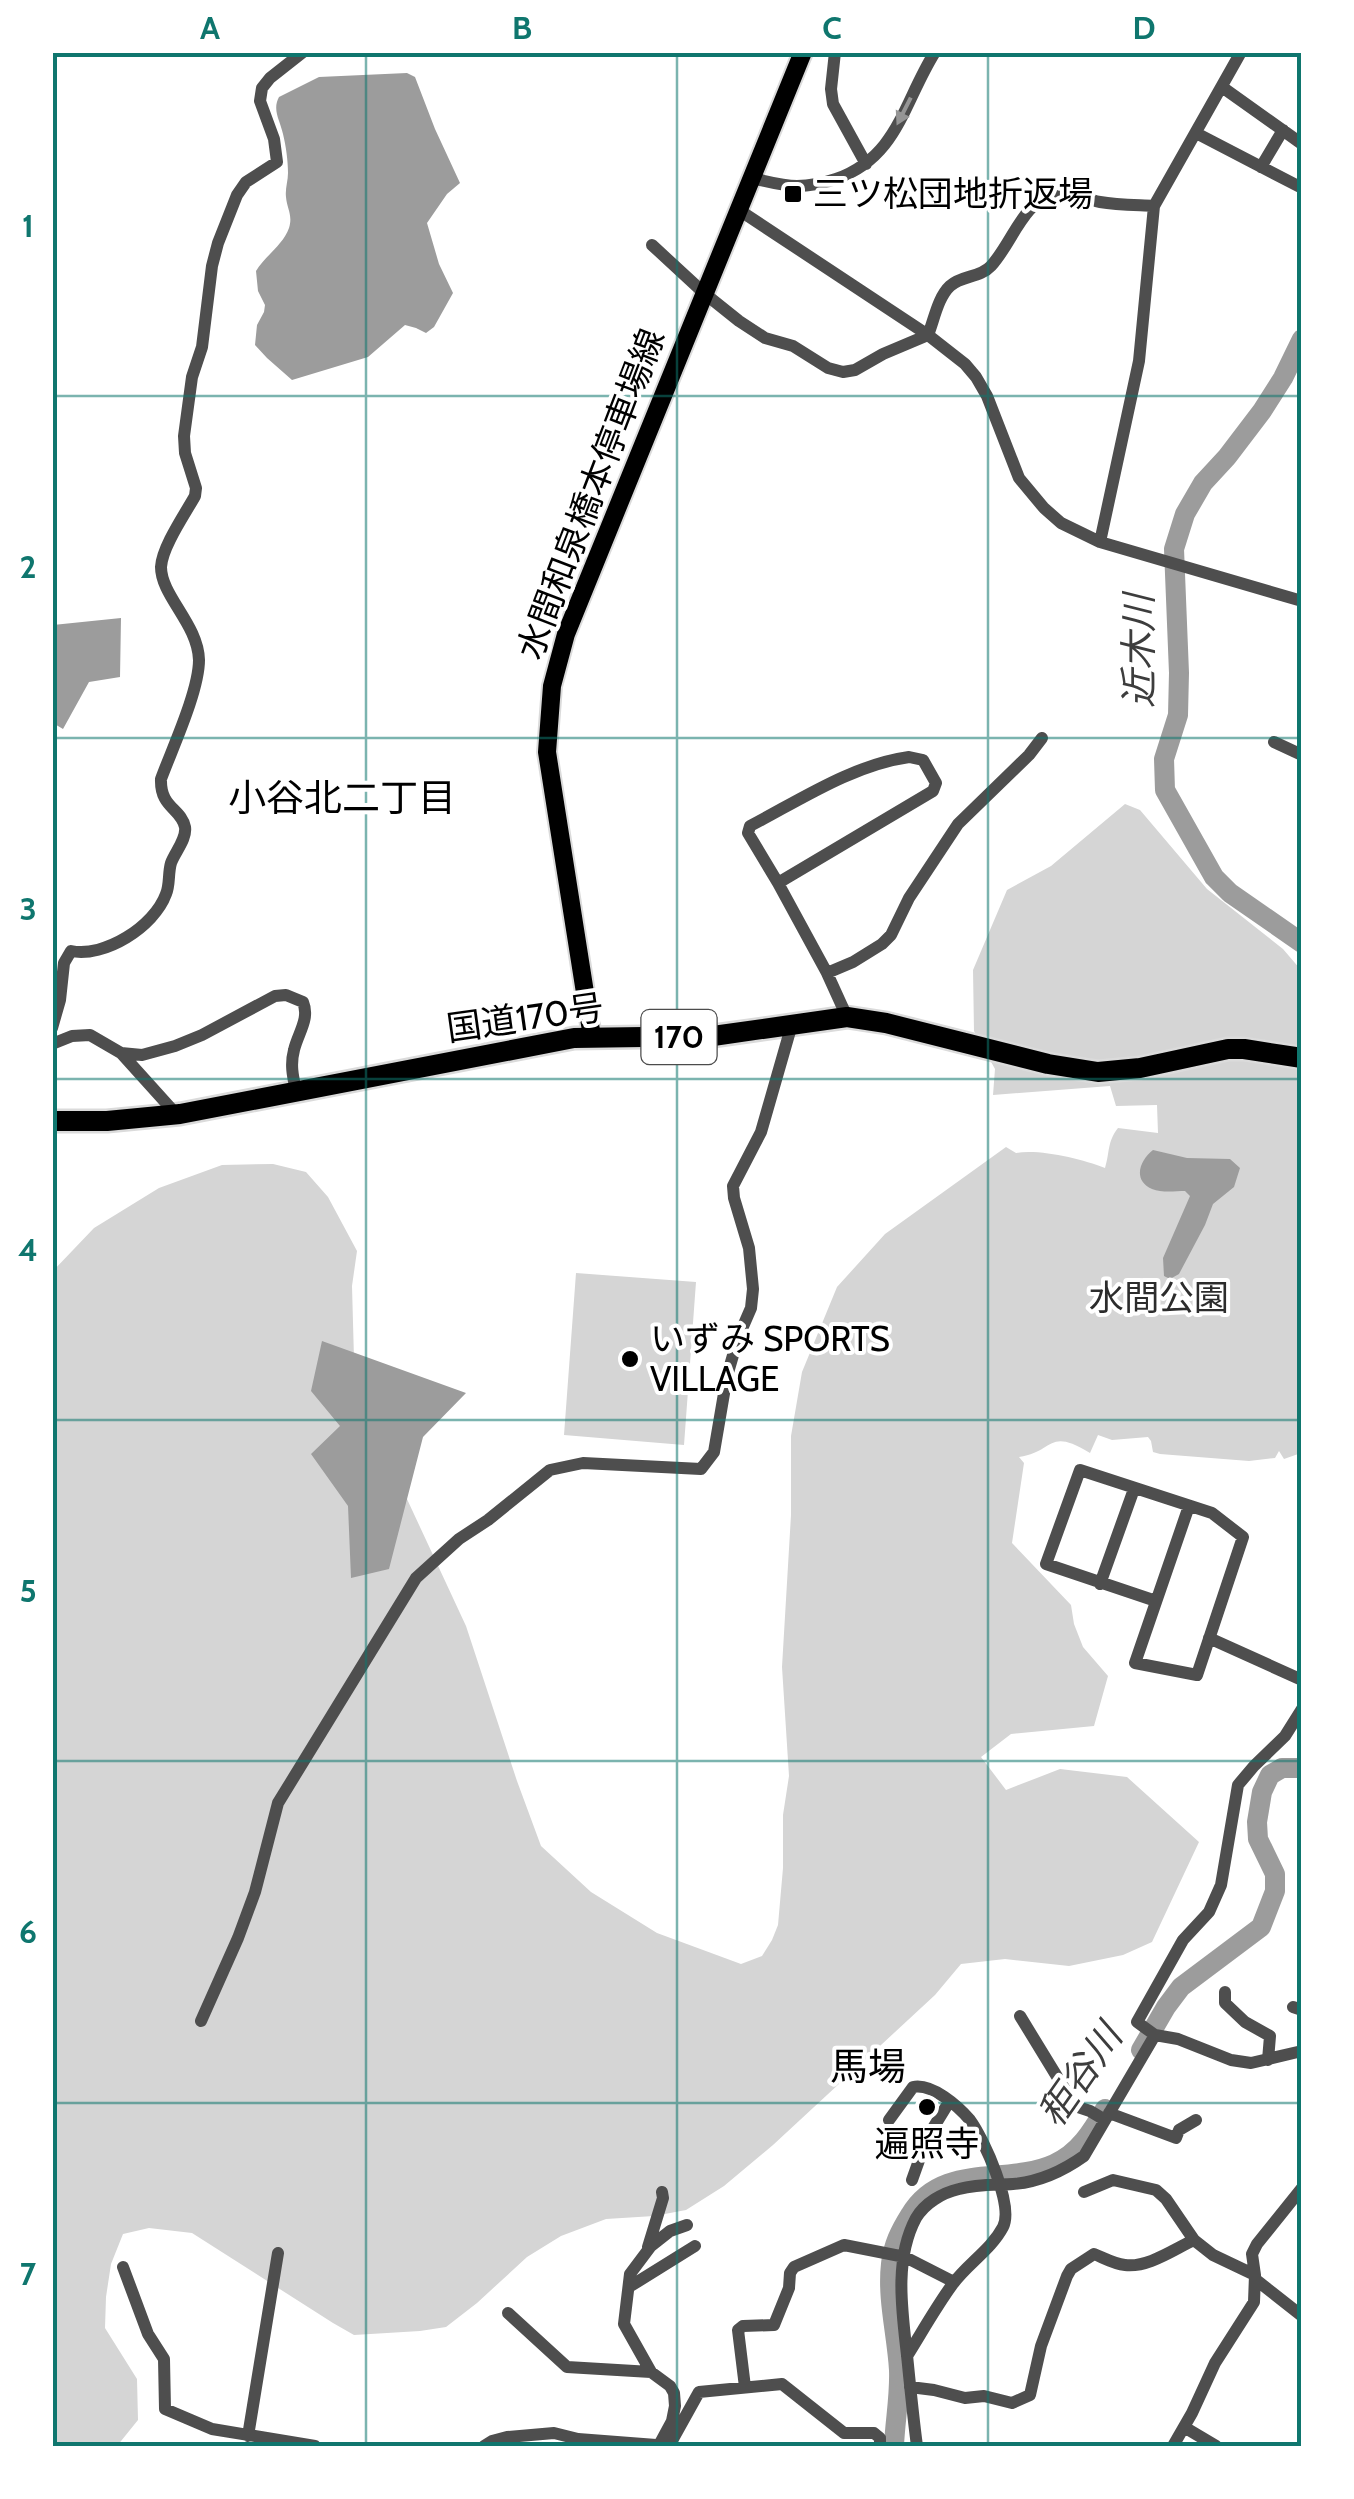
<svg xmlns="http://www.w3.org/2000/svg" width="1354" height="2499" font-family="Cabin,'Noto Sans JP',sans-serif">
<rect width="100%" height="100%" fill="#fff"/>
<path fill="#d5d5d5" d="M1125,804l15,6 67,79 76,60 18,21v483l-17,6 -5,-8 -4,7 -26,3 -89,-7 -7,-2 -2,-11 -3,-4 -36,3 -14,-5 -8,18c-43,-26 -35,-1 -71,4l5,6 -12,80 59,62 3,19 9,23 25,29 -14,50 -83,8 -30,23 25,33 54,-21 67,8 72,65 -47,100 -29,13 -54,11 -64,-7 -44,5 -26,31 -162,150 -49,41 -38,24 -32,6 -48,3 -45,17 -34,21 -50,46 -31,24 -26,4 -66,4 -21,-12 -141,-90 -43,-5 -26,6 -12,30 -5,33 -1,31 32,51 1,41 -21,26h-64l-1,-1174 42,-44 65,-40 63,-23 51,-1 33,8 22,25 29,54 -5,35 2,73 33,97 79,170 51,155 24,65 50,46 66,41 84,31 21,-8 10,-16 6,-15 5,-57v-53l6,-39 -7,-109 9,-152v-79l11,-64 35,-85 48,-53 121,-87 10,6c25,-4 65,6 89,15 5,-16 2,-26 13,-40l40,5 -1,-28 -41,1 -6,-20 -117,9 2,-26 -21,-38 -1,-61 34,-80 44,-24z
M576,1273l120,9 -12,163 -120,-10z"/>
<path fill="#9c9c9c" d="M407,73l8,4 20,52 25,54 -13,11 -20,29 12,41 14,29 -19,34 -8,6 -10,-5 -11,-3 -37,32 -76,23 -25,-22 -12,-13 2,-20 7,-13 1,-7 -7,-14 -2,-20c9,-15 27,-26 33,-43 4,-13 -2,-19 -3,-31 -1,-8 2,-16 2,-24 0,-12 -2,-27 -5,-39 -3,-14 -11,-24 -4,-37l40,-20z
M121,618l-1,59 -31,5 -26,47 -10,-6v-98z
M1153,1150l34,8 43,1 10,9 -6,19 -21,17 -8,21 -26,49 -9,5 -6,-3 -1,-18 27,-62 -5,-5c-10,0 -23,2 -33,-2 -20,-9 -12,-29 1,-39z
M322,1341l144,52 -43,44 -34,132 -38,9 -3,-72 -37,-52 29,-28 -29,-35z"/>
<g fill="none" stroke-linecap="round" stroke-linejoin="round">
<path stroke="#9c9c9c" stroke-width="20" d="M1302,339l-19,39 -21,33 -35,46 -24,26 -18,31 -11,35 5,124 -1,42 -14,44 1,31 49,87 16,16 72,50
M1141,2050l25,-43 15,-20 80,-60 14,-36v-17l-17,-35 -1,-17 5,-30 8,-17 12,-7h20
M894,2446c1,-25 6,-50 5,-76 -2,-35 -12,-71 -8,-106 2,-19 9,-33 19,-49 32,-54 95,-29 144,-51 25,-11 38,-33 51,-55"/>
<g stroke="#dbdbdb" stroke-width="22">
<path id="major" d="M592,1037l-45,-285 5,-66 14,-52 237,-582"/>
</g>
<g stroke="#dbdbdb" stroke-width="25">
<path id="highway" d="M52,1121h55l73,-7 394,-76 139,-2 134,-19 39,6 162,41 50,8 42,-4 88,-19h16l58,9"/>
</g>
<path stroke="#4e4e4e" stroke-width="12" d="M835,52l-4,37 2,15 33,60
M1222,87l80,57
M1196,133l106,55
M1261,167l22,-37
M751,178c15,3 31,8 46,8 14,0 27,-3 39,-7 62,-22 67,-76 99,-127
M739,210l189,125 37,29 11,13 11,19 32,82 25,30 17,15 39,19 202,59
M652,245l52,48 35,28 26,17 28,8 35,22 15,4 12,-2 28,-16 45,-19c6,-15 10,-38 22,-49 12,-11 30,-8 41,-20 22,-24 31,-64 66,-74 20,-6 25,7 43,10 17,3 36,3 54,4
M1100,542l39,-181 15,-155 87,-154
M1274,742l28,13
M909,757l14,3 13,23 -3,8 -155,92 -30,-50 2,-7c50,-26 102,-61 159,-69z
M778,883l49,90 20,44
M827,973l26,-11 29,-18 9,-9 18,-37 49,-74 71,-69 13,-17
M52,1028l8,-28 4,-37 7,-12c33,7 83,-24 95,-57 4,-9 2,-21 5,-31 4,-11 16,-24 14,-36 -4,-19 -25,-19 -24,-48 11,-30 38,-88 38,-119 -1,-36 -38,-64 -38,-93 1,-20 24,-53 34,-71l1,-8 -11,-35 -1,-17 8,-59 10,-30 10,-81 6,-23 19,-48 9,-13 31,-20 -3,-23 -14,-38 2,-13 8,-10 33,-26
M52,1044l20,-8 18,-1 31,18 21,2 33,-9 27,-11 73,-39 11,-1 17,7c7,17 -5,31 -9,48 -4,15 -1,27 2,41
M121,1053l55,61
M1100,1584l34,-95
M1156,1601l-110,-37 34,-94 132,43 31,24 -46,138 -62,-12 54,-157
M1209,1638l93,42
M1302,1709l-17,27 -31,30 -16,19 -17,100 -12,27 -26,28 -46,82 18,13 23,4 53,21 20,3 51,-12
M1225,1992v11l20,19 25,14 -2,24
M1293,2007l9,3
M1020,2016l55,90 15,5 15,9
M201,2021l37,-83 17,-46 23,-89 138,-225 43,-39 29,-19 62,-50 33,-7 118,6 13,-17 13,-76 11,-38 13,-30 2,-19 -4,-41 -15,-50 -1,-12 28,-54 31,-108
M1109,2113l67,25 3,-8 17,-10
M889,2120l24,-33c19,-4 45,19 57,33 14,19 44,86 33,107 -12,23 -36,37 -51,58 -16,22 -30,47 -45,71
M912,2180l15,-42 22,-36
M1084,2192l29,-12 43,10 10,9 28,41 19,15 42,20
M648,2247l15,-49 -1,-6
M123,2267l25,67 16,25 1,50 47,20 103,17
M1255,2279l47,37
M629,2287l66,-41
M508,2313l59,54 84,5
M745,2387l-7,-57 5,-4 31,-1 15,-37 1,-15 4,-6 50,-22 61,12 49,25
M910,2387l24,3 31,8 19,-2 28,7 18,-8 11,-49 26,-70 4,-7 23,-15c10,4 20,10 31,11 23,3 49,-16 69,-25
M1184,2427l32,19
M248,2436l30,-183
M659,2445l13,-24 3,-15 -1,-13 -4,-7 -19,-14 -27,-48 6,-50 21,-28 19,-15 17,-6
M484,2446l8,-5 15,-4 47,-4 24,6 91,7 30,-54 83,-8 62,49h30l6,5v8
M917,2446c-4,-30 -7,-61 -10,-91 -5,-44 -13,-96 9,-137 9,-15 26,-25 43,-29 18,-5 36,-4 54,-5 26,-2 50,-13 71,-28l71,-121
M1173,2446l19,-33 23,-50 39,-61 1,-27 -3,-21 5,-10 45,-56"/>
<use href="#major" stroke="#000" stroke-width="18"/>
<use href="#highway" stroke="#000" stroke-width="20"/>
</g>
<defs><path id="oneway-solid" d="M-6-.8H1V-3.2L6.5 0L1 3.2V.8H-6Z" transform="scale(2.5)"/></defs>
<use fill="#959595" href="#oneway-solid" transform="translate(904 111) rotate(117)"/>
<path fill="none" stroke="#0f766e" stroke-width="2.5" stroke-opacity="0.55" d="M366,52v2394M677,52v2394M988,52v2394M52,396h1250M52,738h1250M52,1079h1250M52,1420h1250M52,1761h1250M52,2103h1250"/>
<g fill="#000" stroke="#fff" stroke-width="4">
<rect x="783" y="184" width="20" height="20" rx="5"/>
<circle cx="630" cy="1359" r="10"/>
<circle cx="927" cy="2107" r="10"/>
</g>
<g text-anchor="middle" stroke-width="8" stroke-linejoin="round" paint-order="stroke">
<rect fill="#fff" stroke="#4c4c4c" stroke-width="2.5" x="641.5" y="1010" width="75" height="54" rx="8"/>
<g font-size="32" font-weight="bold" fill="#000">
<text x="679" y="1048">170</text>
</g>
<g font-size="35" fill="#000" stroke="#fff" text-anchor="start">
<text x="813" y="206">三ツ松団地折返場</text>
<text x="650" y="1351">いずみ SPORTS<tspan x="650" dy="40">VILLAGE</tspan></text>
<text x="927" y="2156" text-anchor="middle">遍照寺</text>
</g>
<g font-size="35" fill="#000" stroke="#fff">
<text transform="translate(591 494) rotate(-69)" y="12">水間和泉橋本停車場線</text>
<text transform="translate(525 1018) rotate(-8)" y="12">国道170号</text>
</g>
<g font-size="35" fill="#2c2c2c" stroke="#fff">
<text x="1159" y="1310">水間公園</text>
</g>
<g font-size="38" font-style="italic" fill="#3d3d3d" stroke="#fff">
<text transform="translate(1139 651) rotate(-90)" y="13">近木川</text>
<text transform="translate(1080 2075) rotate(-55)" y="13">秬谷川</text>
</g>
<g font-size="38" fill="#000" stroke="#fff">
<text x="342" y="811">小谷北二丁目</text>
<text x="868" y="2080">馬場</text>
</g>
</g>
<rect width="1354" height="2499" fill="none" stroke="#ffffff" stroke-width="110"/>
<rect x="55" y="55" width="1244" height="2389" fill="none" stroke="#0f766e" stroke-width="4"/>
<g font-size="32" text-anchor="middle" font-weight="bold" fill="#0f766e">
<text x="210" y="39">A</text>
<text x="522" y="39">B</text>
<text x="832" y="39">C</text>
<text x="1144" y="39">D</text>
<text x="28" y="237">1</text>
<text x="28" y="578">2</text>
<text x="28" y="920">3</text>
<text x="28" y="1261">4</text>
<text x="28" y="1602">5</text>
<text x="28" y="1943">6</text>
<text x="28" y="2285">7</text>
</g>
</svg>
